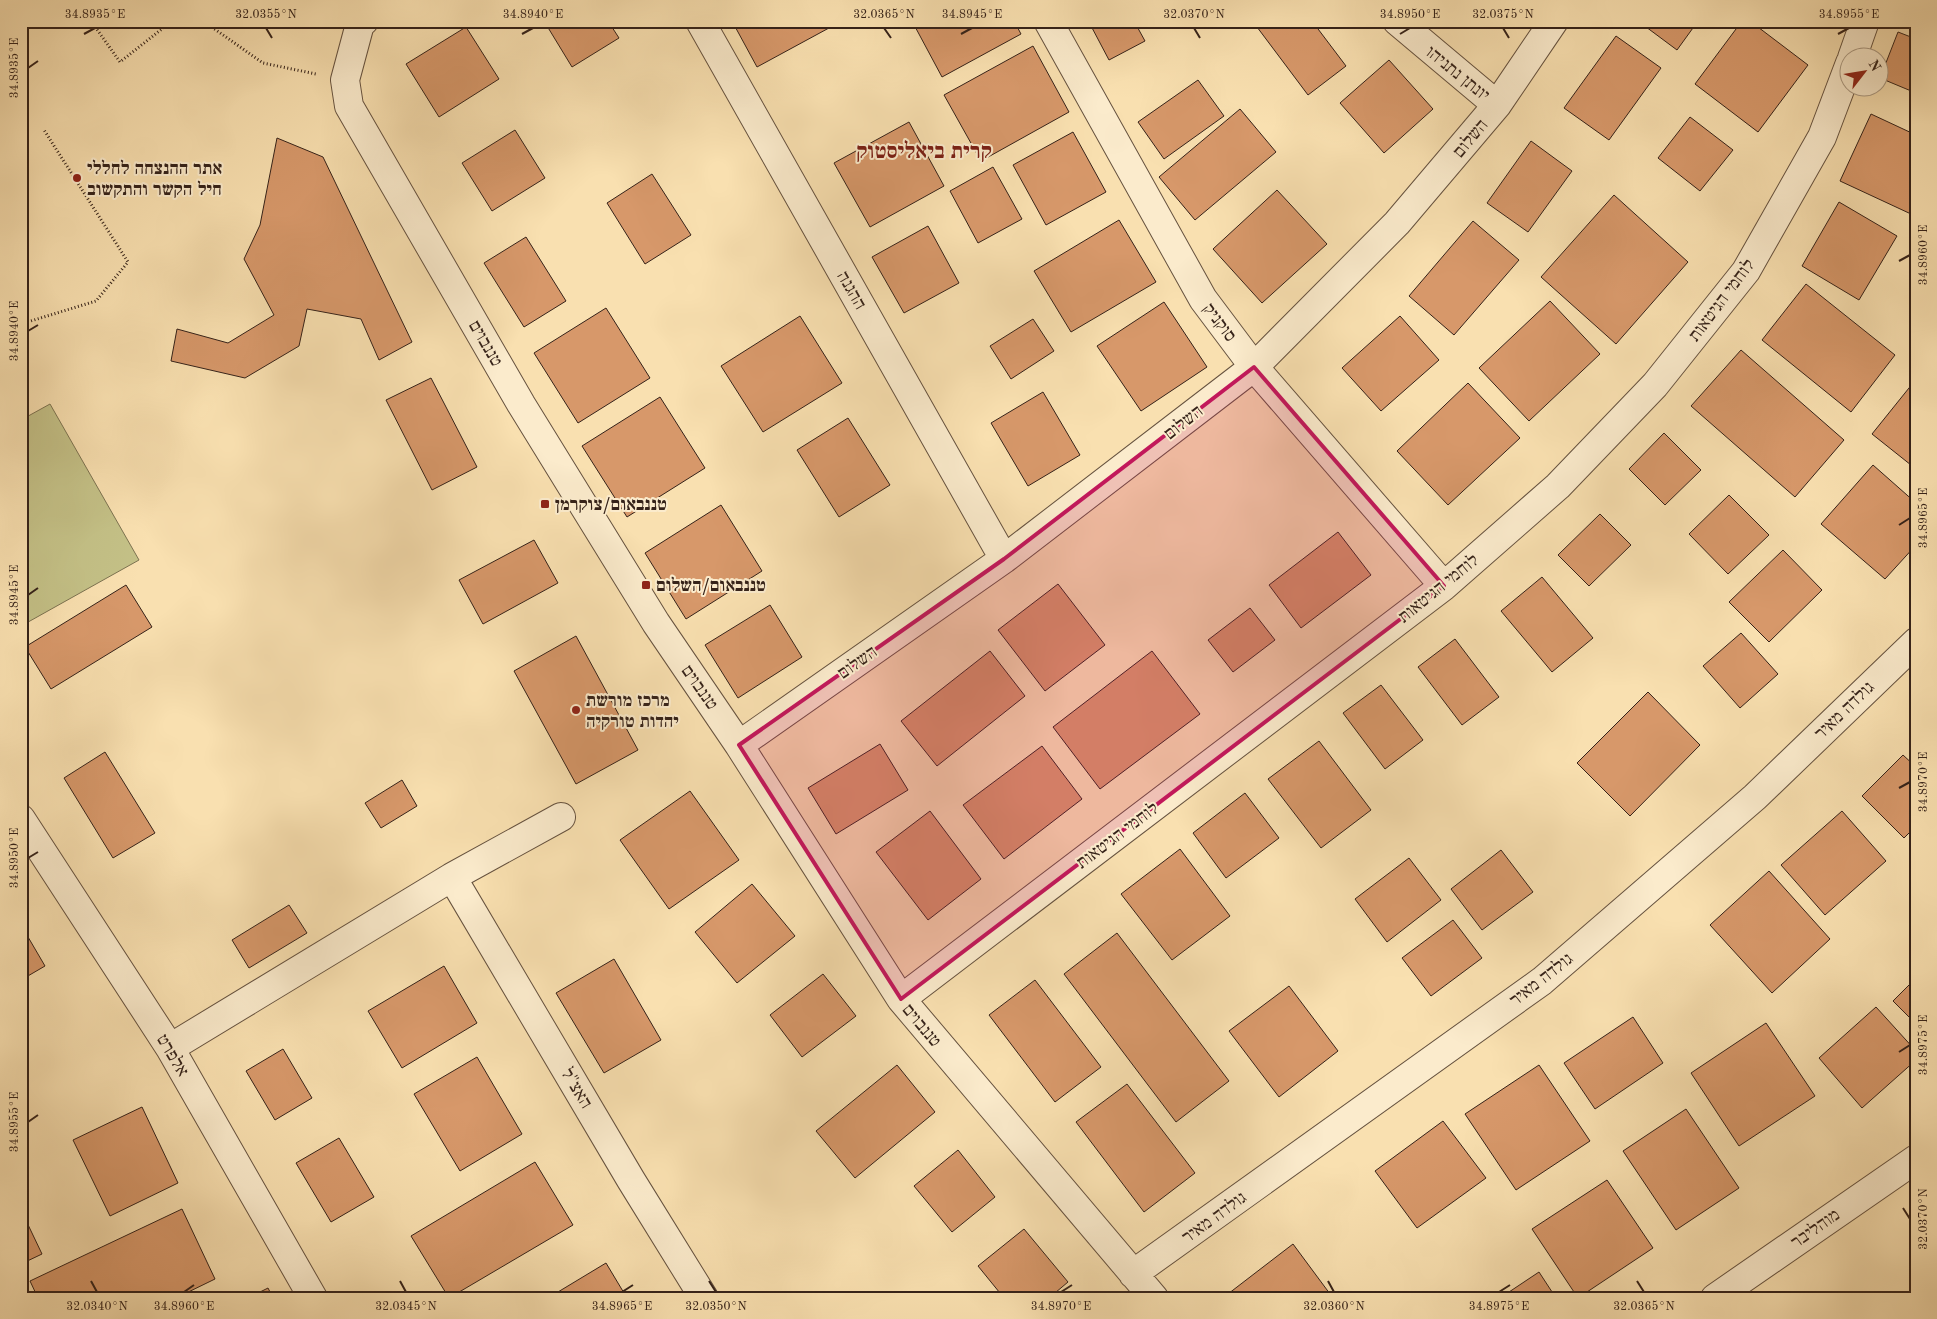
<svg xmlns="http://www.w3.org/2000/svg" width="1937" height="1319" font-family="'Old Standard TT','Frank Ruhl Libre',serif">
<rect width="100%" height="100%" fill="#f9e0b0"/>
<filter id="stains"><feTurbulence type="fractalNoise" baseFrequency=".004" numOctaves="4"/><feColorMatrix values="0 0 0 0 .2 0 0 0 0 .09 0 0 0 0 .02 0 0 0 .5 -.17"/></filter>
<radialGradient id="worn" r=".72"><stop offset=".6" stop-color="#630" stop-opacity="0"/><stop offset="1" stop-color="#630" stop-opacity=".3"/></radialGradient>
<path fill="#c4c187" stroke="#7c7250" d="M50,404l89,156 -118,66v-206z"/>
<path fill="#d7986a" stroke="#352219" d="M544,21h64l11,17 -47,29z
M732,21h107l1,1 -83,45z
M912,21h102l7,13 -79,43z
M1095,21h39l11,20 -36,19 -19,-36z
M1264,21h48l34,45 -38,29 -51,-68z
M1638,21h60l-21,29z
M1742,21h8l58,44 -50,67 -63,-48z
M466,27l33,52 -60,38 -33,-53z
M1898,32l18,7v54l-36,-15z
M1616,36l45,32 -52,72 -45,-32z
M1033,46l36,66 -88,49 -37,-66z
M1389,60l44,49 -49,44 -44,-50z
M1198,80l26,36 -60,43 -26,-37z
M1240,109l36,43 -81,68 -36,-43z
M1871,114l45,21v69l-5,10 -71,-33z
M1690,117l43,33 -33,41 -42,-33z
M909,122l35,64 -74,41 -36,-64z
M515,130l30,48 -53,33 -30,-48z
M1073,132l33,60 -60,33 -33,-60z
M277,138l46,19 89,185 -33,18 -18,-41 -54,-10 -8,37 -54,32 -74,-17 6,-32 51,14 46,-28 -30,-56 16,-34z
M1531,141l41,30 -44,61 -41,-29z
M993,167l29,52 -44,24 -28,-52z
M652,174l39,61 -46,29 -38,-61z
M1277,190l50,54 -65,59 -49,-54z
M1614,195l74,67 -72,82 -75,-67z
M1839,202l58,34 -38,64 -57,-34z
M1119,220l37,62 -85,50 -37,-61z
M1473,221l46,39 -65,75 -45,-39z
M928,226l31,57 -55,30 -32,-56z
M526,237l40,64 -42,26 -40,-64z
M1806,284l89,71 -44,57 -89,-72z
M1550,301l50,53 -71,67 -50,-53z
M1164,302l43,65 -66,44 -44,-65z
M606,308l44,70 -72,45 -44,-70z
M800,316l42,67 -79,49 -42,-66z
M1400,316l39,44 -58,51 -39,-43z
M1033,319l21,32 -43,28 -21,-33z
M1741,350l103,90 -49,57 -104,-91z
M431,378l46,89 -45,23 -46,-90z
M1468,383l52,55 -72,67 -51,-54z
M1913,383l3,2v84l-44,-35z
M1043,392l37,63 -52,31 -37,-63z
M660,397l45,71 -78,49 -45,-71z
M848,418l42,67 -51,32 -42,-67z
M1664,433l37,37 -36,35 -36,-36z
M1873,465l43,38v42l-31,34 -64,-55z
M1729,495l40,40 -41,39 -39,-40z
M721,505l41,66 -76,48 -41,-66z
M1600,514l31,31 -42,41 -31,-31z
M1338,532l33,43 -70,53 -32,-43z
M534,540l24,43 -75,41 -24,-44z
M1783,550l39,40 -53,52 -40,-40z
M1542,577l51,61 -41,34 -51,-61z
M1058,584l47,61 -60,46 -47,-61z
M126,585l26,42 -101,62 -26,-42z
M770,605l32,52 -64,41 -33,-53z
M1250,608l25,32 -42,32 -25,-32z
M1741,633l37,41 -38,34 -37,-42z
M576,636l62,114 -62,34 -62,-113z
M1455,639l44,58 -37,28 -44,-58z
M990,651l35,45 -88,70 -36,-45z
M1152,651l48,63 -100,75 -47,-62z
M1381,685l42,55 -38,29 -42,-56z
M1648,692l52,53 -70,71 -53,-53z
M1319,741l52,69 -50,38 -53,-69z
M880,744l28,46 -72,44 -28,-46z
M1042,746l40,53 -78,60 -41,-54z
M105,752l50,81 -42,25 -49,-80z
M1903,755l13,12v59l-12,12 -42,-42z
M402,780l15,26 -36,22 -16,-25z
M690,791l49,69 -70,49 -49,-69z
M1245,793l34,45 -53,40 -33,-45z
M930,811l51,68 -53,41 -52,-68z
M1842,811l44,50 -61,54 -44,-50z
M1180,849l50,67 -58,44 -51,-66z
M1501,850l32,42 -51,38 -31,-41z
M1409,858l32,42 -54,42 -32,-43z
M1769,871l61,68 -58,54 -62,-68z
M752,884l43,52 -58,47 -42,-51z
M289,905l18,28 -58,35 -17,-28z
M1453,920l29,38 -51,38 -29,-38z
M21,925l24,41 -24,14z
M1117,933l112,148 -53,41 -112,-148z
M614,959l47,81 -57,33 -48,-80z
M444,966l33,57 -75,45 -34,-57z
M823,974l33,42 -54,41 -32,-42z
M1916,978v46l-23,-23z
M1035,980l66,87 -46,35 -66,-87z
M1289,986l49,65 -59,46 -50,-66z
M1876,1007l40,44v9l-54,48 -43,-50z
M1633,1017l30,46 -68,46 -31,-46z
M1766,1023l49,73 -76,50 -48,-73z
M283,1049l29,49 -37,22 -29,-49z
M477,1057l45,77 -62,37 -46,-77z
M897,1065l38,47 -80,66 -39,-47z
M1539,1065l51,76 -74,49 -51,-76z
M1127,1084l68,89 -51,39 -68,-90z
M142,1107l36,76 -68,33 -37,-76z
M1686,1109l53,79 -63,42 -53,-79z
M1443,1121l43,57 -69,50 -42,-57z
M339,1138l35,59 -43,25 -35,-59z
M958,1150l37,47 -43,35 -38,-46z
M535,1162l38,63 -124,73 -38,-62z
M1607,1180l46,68 -75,50 -46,-69z
M182,1209l33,70 -39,19h-138l-8,-17z
M21,1210l21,44 -21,10z
M1024,1229l44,53 -19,16h-45l-26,-32z
M1293,1244l40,54h-108l-1,-1z
M606,1263l21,35h-79z
M1539,1272l17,26h-56z
M268,1288l5,10h-25z"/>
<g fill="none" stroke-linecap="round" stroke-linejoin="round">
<g stroke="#66523f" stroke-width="30">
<path id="minor" d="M364,21l-4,3 -15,56 4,26 172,298 135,219 83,122 162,254 253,299
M700,21l304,538
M1048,21l155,278 51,68 190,219
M1397,21l100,84
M1852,58l13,-37
M739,745l265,-186 250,-192 143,-144 100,-118 57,-84
M21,819l149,229 143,250
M452,877l179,303 73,118
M901,999l543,-413 114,-100 97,-101 91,-114 76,-134 28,-74
M170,1048l282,-171 109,-60
M1133,1274l409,-293 213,-184 161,-155
M1715,1298l201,-139"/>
</g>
<path stroke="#352219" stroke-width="3" stroke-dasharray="1 2.5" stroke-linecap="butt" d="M91,21l29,41 52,-41
M203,21l60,42 53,11
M21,324l75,-23 32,-39 -84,-132"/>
<use href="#minor" stroke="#fbebcc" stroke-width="28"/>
</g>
<path fill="#c2185b" fill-opacity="0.2" stroke="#c2185b" stroke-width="4" stroke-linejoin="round" d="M1254,367l190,219 -543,413 -162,-254 265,-186z"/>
<path fill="none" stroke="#352219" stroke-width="2" d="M266,28l6,10M884,28l7,10M1194,28l6,10M1503,28l6,10M84,34l11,-6M522,34l11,-6M961,34l11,-6M1400,34l10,-6M1838,34l11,-6M28,68l10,-7M1899,261l11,-6M28,331l10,-6M1899,525l11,-7M28,595l10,-7M1899,788l11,-6M28,858l10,-6M1899,1052l11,-7M28,1122l10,-7M1903,1208l7,11M91,1281l6,11M400,1281l6,11M709,1281l7,11M1328,1281l6,11M1637,1281l7,11M184,1292l10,-7M622,1292l11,-7M1061,1292l11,-7M1499,1292l11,-7"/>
<g fill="#8f2418" stroke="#fbebcc" stroke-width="2">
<circle cx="77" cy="178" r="5"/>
<rect x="540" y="499" width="10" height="10" rx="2.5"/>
<rect x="641" y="580" width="10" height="10" rx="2.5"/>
<circle cx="576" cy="710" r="5"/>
</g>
<g text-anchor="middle" stroke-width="4" stroke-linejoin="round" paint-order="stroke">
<g font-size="18" fill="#352219" stroke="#fbebcc">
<text transform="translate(1458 73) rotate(39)" y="6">יונתן נתניהו</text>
<text transform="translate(1470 138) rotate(-50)" y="6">השלום</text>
<text transform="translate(852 290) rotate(60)" y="6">ההגנה</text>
<text transform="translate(1721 300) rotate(-53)" y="6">לוחמי הגיטאות</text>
<text transform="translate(1220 322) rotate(53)" y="6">סוקניק</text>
<text transform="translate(486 343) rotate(60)" y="6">טננבוים</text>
<text transform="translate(1183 422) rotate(-38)" y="6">השלום</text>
<text transform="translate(1438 588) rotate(-39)" y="6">לוחמי הגיטאות</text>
<text transform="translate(857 662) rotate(-35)" y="6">השלום</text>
<text transform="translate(700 687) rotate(55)" y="6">טננבוים</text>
<text transform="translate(1844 710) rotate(-44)" y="6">גולדה מאיר</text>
<text transform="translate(1117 835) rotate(-37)" y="6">לוחמי הגיטאות</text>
<text transform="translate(1541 979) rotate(-38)" y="6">גולדה מאיר</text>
<text transform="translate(922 1025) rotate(50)" y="6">טננבוים</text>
<text transform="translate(173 1055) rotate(59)" y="6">אלפרט</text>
<text transform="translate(577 1088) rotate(59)" y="6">האצ"ל</text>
<text transform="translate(1214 1217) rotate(-36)" y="6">גולדה מאיר</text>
<text transform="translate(1815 1228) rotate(-35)" y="6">מוהליבר</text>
</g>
<g font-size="18" font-weight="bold" fill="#352219" stroke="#fbebcc" text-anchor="start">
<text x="87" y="174">אתר ההנצחה לחללי<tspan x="87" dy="21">חיל הקשר והתקשוב</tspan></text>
<text x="555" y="510">טננבאום/צוקרמן</text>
<text x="656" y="591">טננבאום/השלום</text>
<text x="586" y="706">מרכז מורשת<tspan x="586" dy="21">יהדות טורקיה</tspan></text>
</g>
<g font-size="22" font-weight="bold" fill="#7a1f14" stroke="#fbebcc">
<text x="924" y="158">קרית ביאליסטוק</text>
</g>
</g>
<rect width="1937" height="1319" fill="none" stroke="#f9e0b0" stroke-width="55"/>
<g transform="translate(1864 72) rotate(59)"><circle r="24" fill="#fbebcc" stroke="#ac9b84"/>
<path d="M0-4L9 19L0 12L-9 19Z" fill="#8f2418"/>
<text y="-8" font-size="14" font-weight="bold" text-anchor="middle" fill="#352219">N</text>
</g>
<rect x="28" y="28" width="1882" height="1264" fill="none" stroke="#352219" stroke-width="2"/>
<g font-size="12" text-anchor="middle" fill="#352219">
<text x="95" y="18">34.8935°E</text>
<text x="266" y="18">32.0355°N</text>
<text x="533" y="18">34.8940°E</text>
<text x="884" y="18">32.0365°N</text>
<text x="972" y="18">34.8945°E</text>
<text x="1194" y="18">32.0370°N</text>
<text x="1410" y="18">34.8950°E</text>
<text x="1503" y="18">32.0375°N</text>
<text x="1849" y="18">34.8955°E</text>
<text transform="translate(14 68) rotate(-90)" y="4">34.8935°E</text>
<text transform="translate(1923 255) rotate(-90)" y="4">34.8960°E</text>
<text transform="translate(14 331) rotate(-90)" y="4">34.8940°E</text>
<text transform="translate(1923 518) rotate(-90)" y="4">34.8965°E</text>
<text transform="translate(14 595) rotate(-90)" y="4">34.8945°E</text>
<text transform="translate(1923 782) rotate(-90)" y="4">34.8970°E</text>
<text transform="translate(14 858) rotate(-90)" y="4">34.8950°E</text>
<text transform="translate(1923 1045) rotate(-90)" y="4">34.8975°E</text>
<text transform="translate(14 1122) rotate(-90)" y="4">34.8955°E</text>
<text transform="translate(1923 1219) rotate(-90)" y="4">32.0370°N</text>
<text x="97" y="1310">32.0340°N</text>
<text x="184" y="1310">34.8960°E</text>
<text x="406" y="1310">32.0345°N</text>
<text x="622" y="1310">34.8965°E</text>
<text x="716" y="1310">32.0350°N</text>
<text x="1061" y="1310">34.8970°E</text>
<text x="1334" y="1310">32.0360°N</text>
<text x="1499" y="1310">34.8975°E</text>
<text x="1644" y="1310">32.0365°N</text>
</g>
<rect width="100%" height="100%" filter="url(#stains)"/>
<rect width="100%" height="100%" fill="url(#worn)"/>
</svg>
